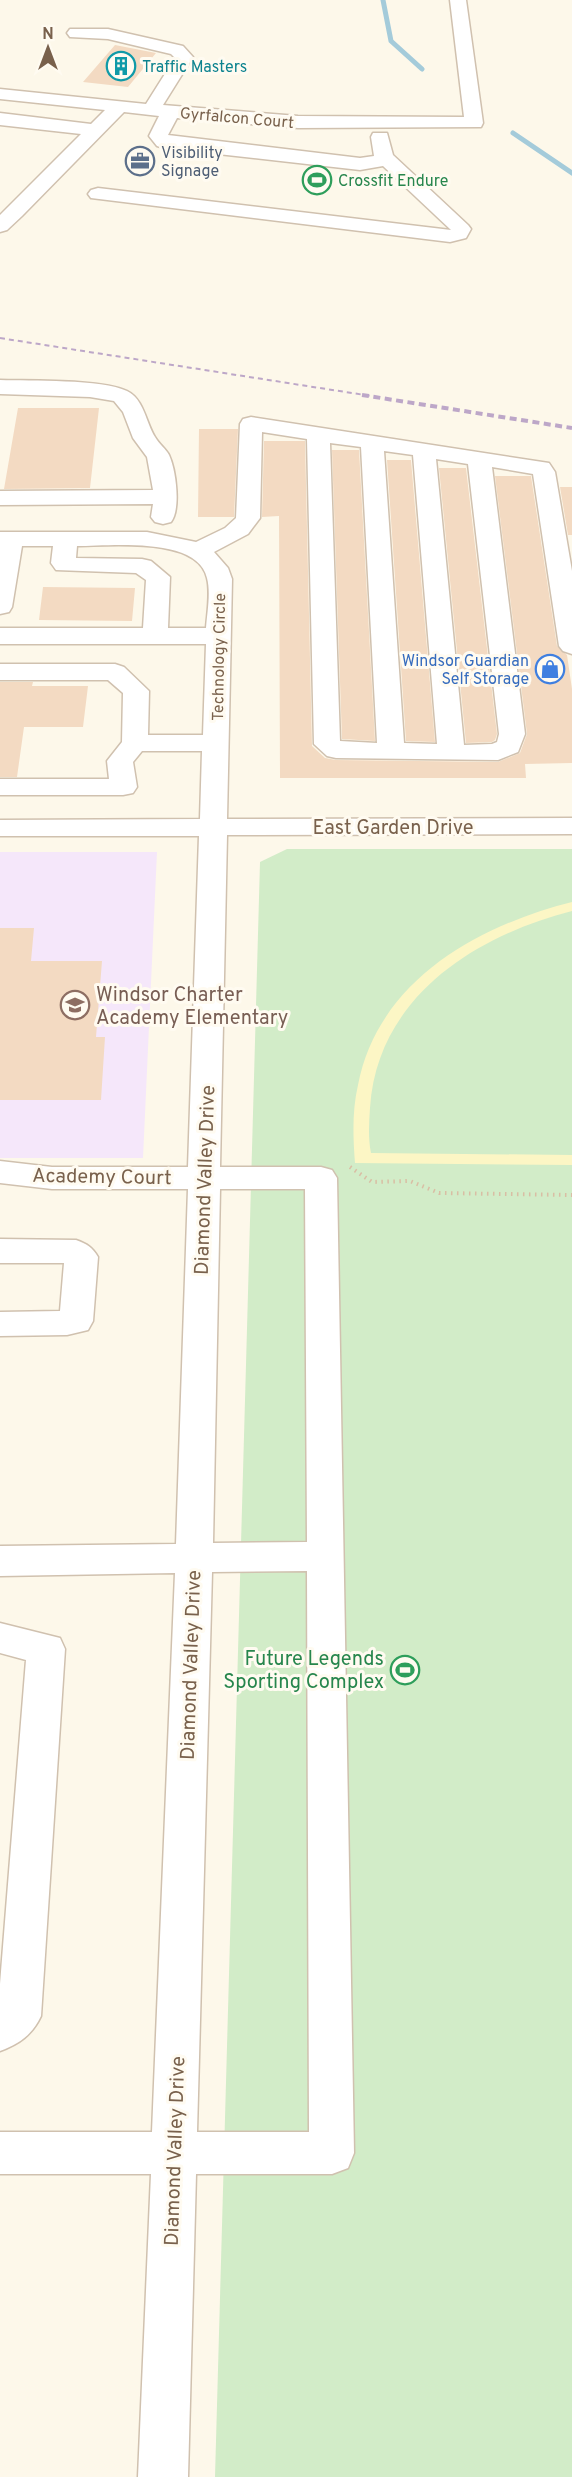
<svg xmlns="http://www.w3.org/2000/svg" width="572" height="2477" font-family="Overpass,sans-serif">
<rect width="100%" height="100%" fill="#fdf8ea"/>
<path fill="#f5e7fa" d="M0,852h157l-14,306h-143z"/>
<path fill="#d2ecc8" d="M287,849h285v1628h-357l45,-1615z"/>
<path fill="#fcf6c5" d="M572,902v9c-98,25 -195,87 -202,197 -1,15 -2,30 1,45l201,2v10l-217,-2c-2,-26 -3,-52 3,-78 20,-104 119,-159 214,-183z"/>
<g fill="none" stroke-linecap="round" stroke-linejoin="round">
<path stroke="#a4cbda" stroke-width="5" d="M383,0l8,41 31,28
M513,133l59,40"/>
</g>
<path fill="#f3dac2" d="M115,45l41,8 -28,34 -45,-5z
M18,408h81l-9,80 -86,1z
M199,429h39l-4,88h-36z
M264,441h41l7,305 13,12 11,2 162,2 22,-9 7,-19 -32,-258h36l26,170 10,9 5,34v74l-47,1 1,14h-246l-1,-262 -17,1z
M332,450h27l16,291 -33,-2z
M387,460h24l24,282 -29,-1z
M439,468h27l31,266 -2,6 -3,2 -26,1z
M560,487h12v48h-4z
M43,587l92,1 -3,33 -93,-1z
M0,682h33l-1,4h56l-5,41h-59l-7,50h-17z
M0,928h34l-3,33h71l-6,76h9l-4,63h-101z"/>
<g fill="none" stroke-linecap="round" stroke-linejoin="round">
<g stroke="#d0c1af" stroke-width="3">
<path id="minor" d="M450,0h16l17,123 -2,4 -183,1 -121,-10 -9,17 192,23 14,-2 -3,-19 2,-4h14l6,22 75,70 3,4 -5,9 -16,4 -359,-44 -3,-4 3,-4 7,-2 353,42 -68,-64 -23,4 -196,-22 -7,-2 -8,-10 10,-20 -35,-4 -102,104 -15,14 -7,2v-17l81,-81 -81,-9v-12l91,11 14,-14 -105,-11v-10l146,15 29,-46 -4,-4 -63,-15 -38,-2 -3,-4 3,-4h38l75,17 10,11 -30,48 135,11 166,1z
M0,380c30,1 102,-1 127,11 17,8 19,32 28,46 4,7 11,12 14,18 7,15 12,54 2,67l-8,2 -8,-2 -4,-5 2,-13 -153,1v-14l153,-1 -6,-33 -14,-19 -10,-26 -9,-11 -24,-4 -90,-3z
M251,417l298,46 6,9 17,99v83l-9,-3 -4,-5 -26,-172 -41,-7 33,267 -7,18 -20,8 -162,-2 -9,-2 -13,-12 -7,-305 -45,-7 -2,86 -12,16 -34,18 14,16 4,11 -5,240 345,-1v16l-345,1 -7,332h101l11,3 5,8 17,975 -6,15 -16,6h-136l-8,303h-50l13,-303h-151v-42h152l23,-559 -175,3v-30l176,-2 12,-355h-136l-52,-6v-22l52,6h136l11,-331h-199v-16l200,-1 2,-68h-60l-9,11 4,25 -4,6 -10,2h-123v-16h109l-2,-18 15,-19 1,-49 -15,-13h-108v-16h115l9,3 25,24 -1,44h55l3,-91h-206v-16h143l3,-48 -10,-7 -80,-3 -5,-7 2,-17h-31l-10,61 -3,5 -9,2v-82h147l49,10 29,-14 11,-10 4,-94 3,-5zM330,443l31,4 16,296 -37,-2zM384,451l29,4 24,289 -33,-1zM436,459l32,5 31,270 -2,8 -5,2 -28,1zM77,546c32,0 121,-10 130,32 4,15 0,35 -1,50h-38l2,-51 -19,-16 -9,-2 -66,-1zM220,1189h85l2,353 -94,1zM307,1571l2,561h-112l15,-560z
M0,1239l76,1c11,4 16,7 22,17l-5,64 -5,9 -21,5 -67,1v-24l60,-1 4,-48h-64z
M0,1623l60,15 5,11 -24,367c-9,19 -22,28 -41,35v-67l26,-324 -26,-7z"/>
</g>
<path stroke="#d9bea4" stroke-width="4" stroke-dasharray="1.5 4.5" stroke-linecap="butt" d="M350,1167l22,15 38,-1 29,12 133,2"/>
<use href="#minor" fill="#fff" fill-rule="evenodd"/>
<path stroke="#bda7c8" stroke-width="2" stroke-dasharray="5 4" stroke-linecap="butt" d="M0,338l371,58"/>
<path stroke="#bda7c8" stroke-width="4" stroke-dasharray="7 4.5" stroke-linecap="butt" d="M362,395l210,33"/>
</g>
<defs>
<g id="building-ring" transform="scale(1.5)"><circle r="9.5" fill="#fffbf1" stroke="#0f9aa8" stroke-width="1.5"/><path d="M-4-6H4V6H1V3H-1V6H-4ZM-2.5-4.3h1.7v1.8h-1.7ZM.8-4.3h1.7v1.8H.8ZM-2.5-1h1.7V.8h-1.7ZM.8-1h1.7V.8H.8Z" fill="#0f9aa8"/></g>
<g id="office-ring" transform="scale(1.5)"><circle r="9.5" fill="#fffbf1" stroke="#5c6f8a" stroke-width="1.5"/><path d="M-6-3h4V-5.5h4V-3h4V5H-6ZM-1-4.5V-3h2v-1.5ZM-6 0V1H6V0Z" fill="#5c6f8a"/></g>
<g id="stadium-ring" transform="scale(1.5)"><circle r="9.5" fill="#fffbf1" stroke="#2e9e5b" stroke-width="1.5"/><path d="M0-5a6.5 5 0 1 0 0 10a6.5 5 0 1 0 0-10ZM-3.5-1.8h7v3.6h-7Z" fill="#2e9e5b"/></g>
<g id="shop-ring" transform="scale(1.5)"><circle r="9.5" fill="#fffbf1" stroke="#3f7fe0" stroke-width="1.5"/><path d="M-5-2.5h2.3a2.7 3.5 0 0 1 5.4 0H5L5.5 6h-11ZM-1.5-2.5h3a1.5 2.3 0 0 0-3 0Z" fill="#3f7fe0"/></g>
<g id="school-ring" transform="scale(1.5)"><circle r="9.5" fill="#fffbf1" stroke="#8d6e63" stroke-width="1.5"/><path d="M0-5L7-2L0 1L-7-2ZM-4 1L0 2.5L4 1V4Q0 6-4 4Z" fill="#8d6e63"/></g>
</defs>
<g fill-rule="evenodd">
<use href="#building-ring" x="121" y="66"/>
<use href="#office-ring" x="140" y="161"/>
<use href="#stadium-ring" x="317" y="180"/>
<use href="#shop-ring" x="550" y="669"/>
<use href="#school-ring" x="75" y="1005"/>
<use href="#stadium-ring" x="405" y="1670"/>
</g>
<g text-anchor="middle" stroke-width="6" stroke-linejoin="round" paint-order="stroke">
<g font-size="16" fill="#0d838f" stroke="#fffbf1" text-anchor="start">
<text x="142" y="72">Traffic Masters</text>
</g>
<g font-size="16" fill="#79614c" stroke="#fffbf1">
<text transform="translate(237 117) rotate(5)" y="6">Gyrfalcon Court</text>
<text transform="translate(218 657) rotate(-89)" y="6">Technology Circle</text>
</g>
<g font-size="16" fill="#4e5e75" stroke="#fffbf1" text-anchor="start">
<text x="161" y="158">Visibility<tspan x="161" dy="18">Signage</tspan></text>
</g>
<g font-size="16" fill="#27864d" stroke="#fffbf1" text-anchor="start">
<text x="338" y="186">Crossfit Endure</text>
</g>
<g font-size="16" fill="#366cbe" stroke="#fffbf1" text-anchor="end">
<text x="529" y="666">Windsor Guardian<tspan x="529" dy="18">Self Storage</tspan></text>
</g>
<g font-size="20" fill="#79614c" stroke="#fffbf1">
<text x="393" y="834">East Garden Drive</text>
<text transform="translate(102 1176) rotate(1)" y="7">Academy Court</text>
<text transform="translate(204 1180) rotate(-88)" y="7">Diamond Valley Drive</text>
<text transform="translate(190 1665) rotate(-88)" y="7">Diamond Valley Drive</text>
<text transform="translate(174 2151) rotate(-88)" y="7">Diamond Valley Drive</text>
</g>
<g font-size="20" fill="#785e54" stroke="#fffbf1" text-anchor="start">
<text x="96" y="1001">Windsor Charter<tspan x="96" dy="23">Academy Elementary</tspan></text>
</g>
<g font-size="20" fill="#27864d" stroke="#fffbf1" text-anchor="end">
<text x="384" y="1665">Future Legends<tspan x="384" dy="23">Sporting Complex</tspan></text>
</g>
</g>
<g transform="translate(48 48)" stroke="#fffbf1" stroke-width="4.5" paint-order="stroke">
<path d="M0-4.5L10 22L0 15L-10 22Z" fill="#79614c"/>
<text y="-9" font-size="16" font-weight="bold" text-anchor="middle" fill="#79614c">N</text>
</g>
</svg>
